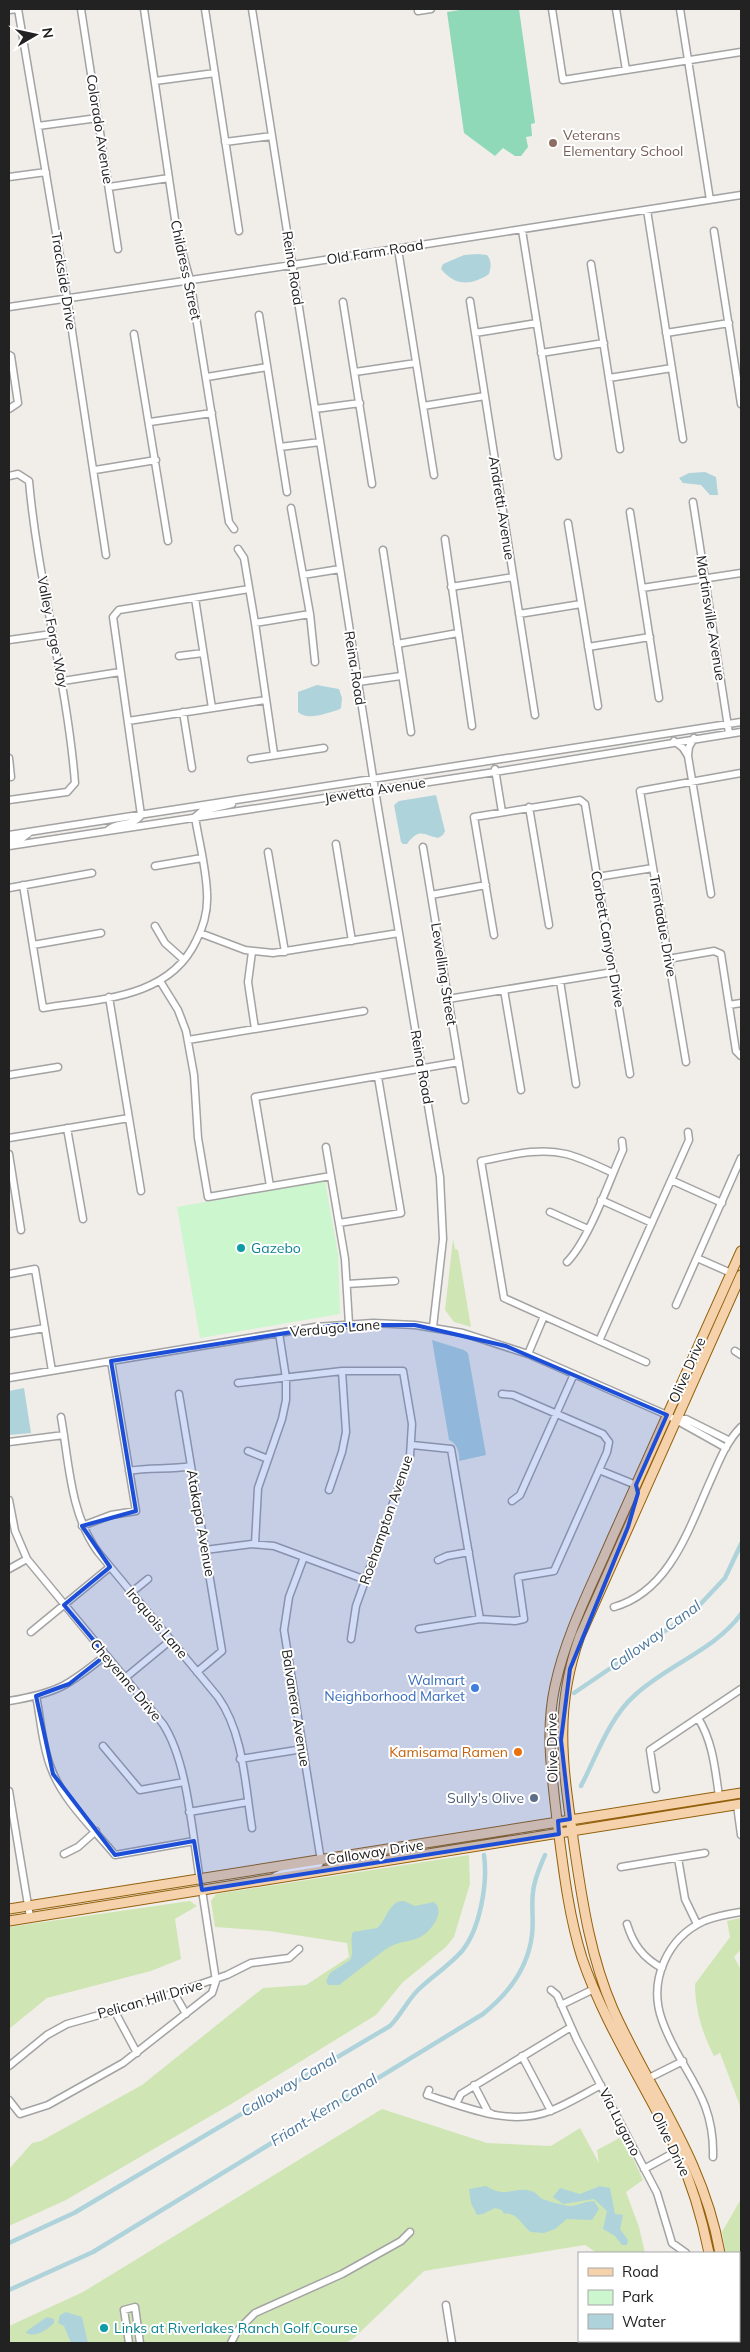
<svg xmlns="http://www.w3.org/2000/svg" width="750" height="2352" font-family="Mulish,sans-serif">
<rect width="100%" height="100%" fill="#f1eeea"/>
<path fill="#cfe6b4" d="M453,1239l2,10 3,1 13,77 -17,-5 -9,-12z
M469,1855l1,29 -16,53 -8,10 -44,36 -26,32 -143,88 -167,97 -57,26v-57l23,-26 9,-2 101,-56 121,-97 43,-3 43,-28 -2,-14 -78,-12 -54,-4 -4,-26 5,-7z
M190,1901l7,5 -22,13 6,40 -30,12 -104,27 -38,31v-102z
M741,1918v31l-7,8 7,13v144l-2,-11 -19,-50 -6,3c-12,-23 -19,-47 -19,-72l35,-47 -3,-16z
M382,2109l105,34 64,3 29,-18 19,35 -2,-13 26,-14 20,44 -17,12 13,35 6,26h-48l-12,-8 -161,26 -70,67 -8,5h-337v-17l74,-34z
M741,2199v121l-2,-2v-65h-13l-4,-21z"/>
<path fill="#ccf6cd" d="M325,1181l13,73 2,60 -140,24 -23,-131z"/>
<path fill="#8fd9b9" d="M466,9h53l16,114 -4,1 1,12 -6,1 2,10 -7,9h-6l-12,-8 -8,8 -31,-23 -17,-121z"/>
<path fill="#aed3db" d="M478,254l9,1c5,6 4,12 2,19 -18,12 -34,12 -48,-5l2,-5 21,-9z
M705,472l11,5 2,18h-8l-9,-10 -18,-2 -4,-5 10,-5z
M317,685l22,4 3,9 -1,10 -3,2c-11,3 -30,11 -40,2v-20z
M436,795l9,36 -2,4 -5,3c-14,-3 -19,-11 -31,6h-4l-2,-2 -7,-37 5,-4z
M432,1340l32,10 4,3 18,102 -27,6c1,-8 -2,-18 -10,-21z
M24,1388l7,45 -22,2v-44z
M404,1901l11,5 19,-4 3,3c3,7 1,12 -3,19 -15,22 -30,13 -48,25l-47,36h-11l-2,-4 4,-8 20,-13c5,-10 -1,-18 3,-28l24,-4c10,-8 12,-28 27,-27z
M486,2186c22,14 29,-2 48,6 3,1 5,6 9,7 4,2 25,8 29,7 7,-1 14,-5 22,-5l5,8 -7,11 -25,-1 -12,10 -11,4 -13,-1c-9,-6 -14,-21 -27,-18l-2,-4 -7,-2 -12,6 -6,1 -6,-12 -2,-14z
M600,2186l10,2 5,26 8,1 -3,14 8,11 -1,5h-5l-7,-9 -12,-7 4,-18 -13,-12 -31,5 -10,-7 7,-9 20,6z
M66,2312l16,5 6,26h-17l-7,-17 -6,-3 2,-8z
M47,2317l7,2v4c-7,7 -18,15 -28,10l2,-3z"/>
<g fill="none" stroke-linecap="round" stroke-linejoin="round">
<path stroke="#aed3db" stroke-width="4.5" d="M574,1693l119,-81 32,-34 16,-34
M581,1786c16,-31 28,-68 54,-91 32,-30 80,-45 106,-81
M9,2243l65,-30 316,-187c11,-11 17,-25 28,-36 14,-14 31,-24 44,-39 18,-22 26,-68 22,-96
M9,2290l84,-38 390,-238c25,-20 45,-46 49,-79 2,-15 -1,-29 1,-43 1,-13 7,-25 12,-37"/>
<g stroke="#a3a3a3" stroke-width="9">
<path id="minor" d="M81,9l37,240
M144,9l33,224 13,47 39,242 5,7
M205,9l34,222
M252,9l123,781 65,387 3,62 -10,88
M552,9l11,71 178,-28
M616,9l10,61
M680,9l30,191
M9,10l9,-1 49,289 39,257
M418,11l13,-2
M155,81l60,-8
M38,126l60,-8
M225,142l47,-6
M9,177l37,-5
M109,187l60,-9
M647,210l36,229
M522,230l36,226
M714,231l27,173
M398,249l36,226
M591,264l29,185
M470,301l65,414
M343,302l29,182
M9,307l283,-42 449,-70
M259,315l28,177
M475,333l62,-10
M666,333l63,-10
M134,334l34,207
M541,353l63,-10
M9,355l2,1 7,47 -9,6
M355,372l61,-9
M207,377l60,-10
M609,378l63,-10
M423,406l62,-10
M315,409l45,-6
M150,422l62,-9
M280,447l40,-5
M95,470l61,-10
M9,476l9,-2 11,7c9,102 38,200 46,302l-8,9 -58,8
M693,502l36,231
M291,508l19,106 5,48
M630,512l29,186
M568,523l30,183
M445,539l27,187
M238,549l6,9 11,65 19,131
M383,550l28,182
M303,575l37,-6
M451,587l62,-10
M642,588l99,-15
M195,598l17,110
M519,614l62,-10
M255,623l55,-9
M9,640l43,-6
M397,644l61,-11
M588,647l62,-10
M179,656l24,-3
M63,681l57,-9
M358,682l43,-6
M183,712l9,56
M128,721l137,-21
M694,738l-5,9 -1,9 23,138
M674,741l9,7 5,8
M9,758l2,19
M251,759l73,-11
M495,769l7,43
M529,807l20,118
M108,830c9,-9 26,-3 33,-15l-28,-198 6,-7 130,-21
M9,835l732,-113
M9,841l12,-2 8,-6
M336,844l16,97
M9,846l486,-74 246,-40
M423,847l42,253
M268,852l17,100
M155,866l47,-8
M597,877l56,-9
M23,885l20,123c55,-9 126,-9 153,-67 8,-15 12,-32 11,-48 -1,-26 -8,-51 -12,-76l7,-6 30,-7
M9,888l83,-15
M431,895l55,-10
M155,926l10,17 19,17
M200,933l45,17 28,3 126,-20
M494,935l-20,-118 106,-17 5,4 45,270
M33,945l68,-12
M252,952l-4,30 7,47
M668,959l46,-8 7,3 15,97 5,5
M160,981l18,29 8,21 8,44 4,63 10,59 123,-21
M560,981l16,103
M504,990l17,100
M109,997l32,194
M448,999l165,-27
M729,1005l12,-2
M188,1040l176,-29
M686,1062l-46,-271 101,-18
M9,1075l49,-8
M67,1128l16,91
M9,1138l120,-20
M326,1147l19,112 4,65
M9,1154l12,76
M613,1173c-15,-7 -31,-15 -47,-19 -28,-7 -58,2 -85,7l23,137 142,64
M671,1180l51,23
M270,1186l-15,-89 204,-35
M601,1200l51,23
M550,1212l38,17
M339,1223l62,-10 -23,-136
M697,1258l34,15
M567,1262c22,-22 42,-81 56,-112l-1,-9
M9,1274l26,-5 17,102
M347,1284l48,-3
M676,1305l65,-147
M9,1334l36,-6
M599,1341l90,-201 -1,-8
M735,1351l6,4
M528,1354l16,-38
M9,1378l306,-51 58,-4 42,2 48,8 65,21 139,61 59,33
M238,1383l104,-12h61l9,53 -2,32 -54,150 -5,33
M179,1394l43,257 -25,21
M61,1417c8,45 9,97 37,135l120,145c26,37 27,88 34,131
M678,1419h8l44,22
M9,1442l55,-7
M412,1445l39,4 29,170
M248,1451l20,8
M599,1470l37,15
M129,1471c21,-4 41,-1 62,-5
M329,1490l13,-38 4,-20 -4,-61
M9,1500l6,31 12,28 136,165c25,38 29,110 37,156
M512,1501l8,-6 54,-121
M82,1526l29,-11 25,-4 -25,-150
M255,1544l3,-56 24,-69 4,-19v-22l-7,-45
M205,1550l47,-6 22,2 92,34
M438,1560l9,-4 22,-4
M9,1569l18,-10
M132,1592l16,-13
M614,1607c57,-16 76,-82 98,-130 8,-18 15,-36 29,-50
M419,1629l61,-10 35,2 9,-2 -6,-42 36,-6 53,-119 2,-10 -6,-8 -90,-39 -11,-1
M31,1632l79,-65
M125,1678l46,-38
M36,1696c5,24 6,50 15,72 12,33 42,60 64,87l79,-14
M9,1701c48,-8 59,-15 97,-46
M698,1718c15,24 17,51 21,78
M103,1746l37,44 44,-8
M240,1759l63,-10
M656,1789l-6,-39 91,-61
M9,1791l21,126
M737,1805l4,30
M189,1812l59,-10
M64,1854l14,-7 18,-16
M678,1858l7,41 12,25
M621,1867l84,-14
M275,1876l11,-5 33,-6 2,-4 -37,-231 5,-33 15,-40
M627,1924c6,20 16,34 35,44
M551,1990l6,5 20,45 80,153 15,50 14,10
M174,1993l12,21
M561,2005l33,-16
M114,2010l23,43
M522,2056l29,55
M9,2066l38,-31 20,-11 93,-26 67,-23 24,-12 38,-5 10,-9
M649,2078l34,-17
M474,2085l14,27 4,2
M429,2090l-2,5c39,12 82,32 123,16 18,-7 34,-17 51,-26
M9,2100l11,14 28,-9 75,-42 89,-70 4,-12 -14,-91
M456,2104l5,-10 110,-67
M713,2157c2,-63 -33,-85 -51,-137 -14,-39 5,-82 42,-99 12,-5 25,-7 37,-9
M644,2169l33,-18
M446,2305l6,38
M739,2333h2
M129,2343l-5,-33 11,-3 5,36
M231,2343l6,-12 18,-18 87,-39 59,-33 9,-9"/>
</g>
<g stroke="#93610c" stroke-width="11">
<path id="major" d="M9,1909l732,-116
M9,1921l732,-117
M709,2253c-7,-35 -17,-69 -32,-102 -31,-65 -72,-125 -95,-193 -14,-45 -19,-92 -25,-138 -5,-45 -12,-89 -2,-134 11,-52 37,-101 58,-150 42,-95 85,-190 128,-285
M720,2253c-17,-96 -69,-159 -107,-244 -22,-51 -30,-103 -38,-157 -11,-80 -23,-138 5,-216l161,-361
M723,2341l1,2
M734,2341v2
M677,2343l16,-2"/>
</g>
<use href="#minor" stroke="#fff" stroke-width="6"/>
<use href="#major" stroke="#f5d2ab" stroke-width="9"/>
</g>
<path fill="#1d4ed8" fill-opacity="0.2" stroke="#1d4ed8" stroke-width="4" stroke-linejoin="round" d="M336,1325h79l91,21 161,69 -31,70 2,8 -10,34 -58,142 -9,71 9,79 -12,2 1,13 -357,56 -8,-49 -79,14 -62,-81 -17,-78 33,-12 37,-29 -42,-50 46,-38 -28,-41 54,-15 -25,-150z"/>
<circle fill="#8d6e63" stroke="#fff" stroke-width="2" cx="553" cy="143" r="5"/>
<g fill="#0f9aa8" stroke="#fff" stroke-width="2">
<circle cx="241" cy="1248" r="5"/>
<circle cx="104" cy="2328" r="5"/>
</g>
<circle fill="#3f7fe0" stroke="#fff" stroke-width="2" cx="475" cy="1688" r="5"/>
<circle fill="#e8710a" stroke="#fff" stroke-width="2" cx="518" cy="1752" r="5"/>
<circle fill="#5c6f8a" stroke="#fff" stroke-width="2" cx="534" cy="1798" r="5"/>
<g text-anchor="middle" stroke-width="4" stroke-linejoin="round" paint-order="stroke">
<g font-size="14" fill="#222" stroke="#fff">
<text transform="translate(100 129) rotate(81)" y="5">Colorado Avenue</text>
<text transform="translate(375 252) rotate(-9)" y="5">Old Farm Road</text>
<text transform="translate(293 268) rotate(81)" y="5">Reina Road</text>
<text transform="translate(186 270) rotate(78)" y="5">Childress Street</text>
<text transform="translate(64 281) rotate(81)" y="5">Trackside Drive</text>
<text transform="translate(502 508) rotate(81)" y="5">Andretti Avenue</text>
<text transform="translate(711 618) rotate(81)" y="5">Martinsville Avenue</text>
<text transform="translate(53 632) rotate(79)" y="5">Valley Forge Way</text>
<text transform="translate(355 668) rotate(81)" y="5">Reina Road</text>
<text transform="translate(375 790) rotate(-9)" y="5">Jewetta Avenue</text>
<text transform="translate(663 926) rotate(80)" y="5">Trentadue Drive</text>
<text transform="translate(608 939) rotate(80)" y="5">Corbett Canyon Drive</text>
<text transform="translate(444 974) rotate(81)" y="5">Lewelling Street</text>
<text transform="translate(422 1067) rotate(80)" y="5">Reina Road</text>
<text transform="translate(335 1328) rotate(-5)" y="5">Verdugo Lane</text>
<text transform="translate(687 1370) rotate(-66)" y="5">Olive Drive</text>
<text transform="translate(386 1520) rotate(-71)" y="5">Roehampton Avenue</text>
<text transform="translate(201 1523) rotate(80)" y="5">Atakapa Avenue</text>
<text transform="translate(157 1623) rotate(50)" y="5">Iroquois Lane</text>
<text transform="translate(126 1680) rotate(50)" y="5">Cheyenne Drive</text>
<text transform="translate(296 1708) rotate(81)" y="5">Balvanera Avenue</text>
<text transform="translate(552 1748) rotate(-91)" y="5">Olive Drive</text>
<text transform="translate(375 1852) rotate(-9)" y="5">Calloway Drive</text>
<text transform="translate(150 1999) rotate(-16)" y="5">Pelican Hill Drive</text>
<text transform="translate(620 2122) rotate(63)" y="5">Via Lugano</text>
<text transform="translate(671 2144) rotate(64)" y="5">Olive Drive</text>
</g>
<g font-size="14" fill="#785e54" stroke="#fff" text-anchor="start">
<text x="563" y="140">Veterans<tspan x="563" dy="16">Elementary School</tspan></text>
</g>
<g font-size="14" fill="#0d838f" stroke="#fff" text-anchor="start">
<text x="251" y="1253">Gazebo</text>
<text x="114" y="2333">Links at Riverlakes Ranch Golf Course</text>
</g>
<g font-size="14" fill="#366cbe" stroke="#fff" text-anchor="end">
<text x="465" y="1685">Walmart<tspan x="465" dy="16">Neighborhood Market</tspan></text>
</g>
<g font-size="14" fill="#c56008" stroke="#fff" text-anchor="end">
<text x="508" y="1757">Kamisama Ramen</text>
</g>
<g font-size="14" fill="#4e5e75" stroke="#fff" text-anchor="end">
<text x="524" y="1803">Sully's Olive</text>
</g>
<g font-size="15" font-style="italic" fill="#4e789c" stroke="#fff">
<text transform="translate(655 1636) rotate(-36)" y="5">Calloway Canal</text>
<text transform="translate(289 2085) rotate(-31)" y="5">Calloway Canal</text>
<text transform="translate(324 2110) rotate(-32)" y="5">Friant-Kern Canal</text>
</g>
</g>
<rect width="750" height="2352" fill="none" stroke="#222222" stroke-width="20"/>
<rect x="578" y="2252" width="162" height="90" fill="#ffffff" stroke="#a7a7a7"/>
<rect x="588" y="2268" width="25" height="8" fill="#f5d2ab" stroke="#a7a7a7"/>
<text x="622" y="2277" font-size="15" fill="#222222">Road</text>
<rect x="588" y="2290" width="25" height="15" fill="#ccf6cd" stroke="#a7a7a7"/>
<text x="622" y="2302" font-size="15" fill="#222222">Park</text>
<rect x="588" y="2314" width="25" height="15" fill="#aed3db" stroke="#a7a7a7"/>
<text x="622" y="2327" font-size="15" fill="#222222">Water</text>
<g transform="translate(35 35) rotate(81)" stroke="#ffffff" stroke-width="4" paint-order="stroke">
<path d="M0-4L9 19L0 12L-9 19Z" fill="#222222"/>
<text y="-8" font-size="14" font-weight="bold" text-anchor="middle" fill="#222222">N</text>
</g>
</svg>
